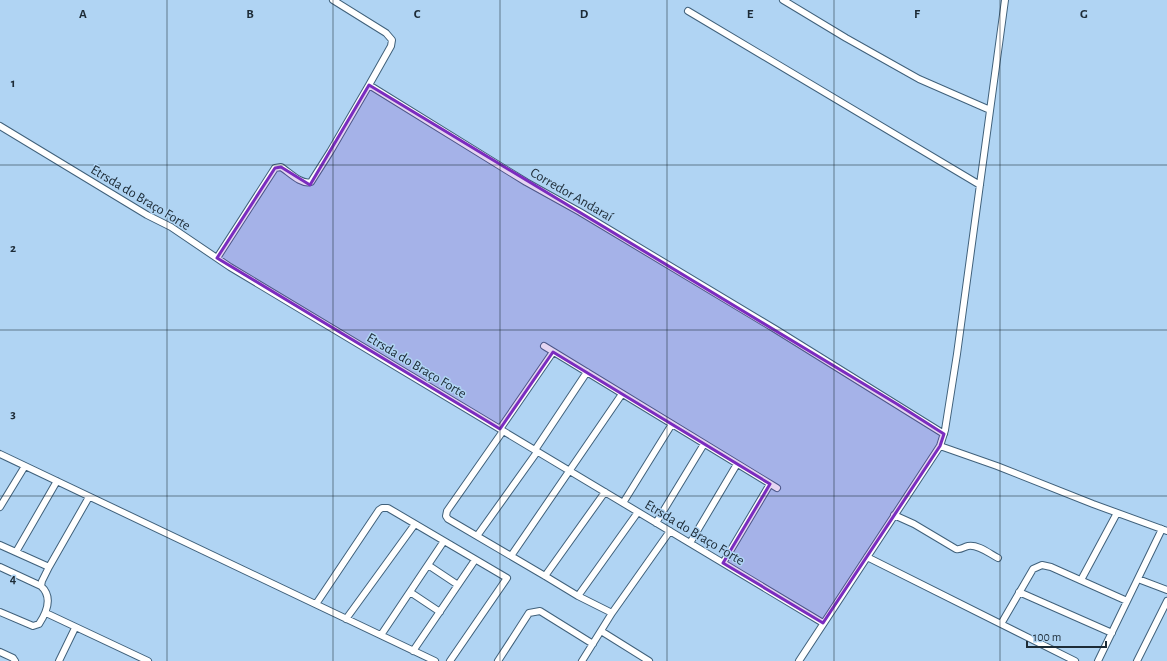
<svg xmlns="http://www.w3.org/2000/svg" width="1167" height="661" font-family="'Alegreya Sans',sans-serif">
<rect width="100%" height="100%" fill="#b0d4f3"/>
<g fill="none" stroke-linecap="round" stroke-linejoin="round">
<g stroke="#40617b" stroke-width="8">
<path id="minor" d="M333,0l53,33 6,7 -1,6 -22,39 157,97 54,30 195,117 169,105
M783,0l63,38 73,41 71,31
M688,11l292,174
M0,126l147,89 24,12 59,40 593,356
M217,258l58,-90 6,-1c8,5 20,18 30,15l19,-30 39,-67
M544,346l233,142
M500,429l53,-77
M503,431l-56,80 -1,5 2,3 97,57 33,20 34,17 58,-82
M940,446l57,20 96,38 74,27
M535,450l52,-78
M0,454l435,207
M623,503l49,-79
M0,507l25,-41
M894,515l20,9 42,25c6,1 7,-2 12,-3 10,-2 22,8 30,12
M656,523l48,-79
M477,536l60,-84
M690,543l47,-79
M0,545l49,22 40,-70
M16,552l41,-71
M511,556l111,-162
M867,557l208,104
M723,563l47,-79
M428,565l30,20
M0,567l41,19
M545,576l60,-84
M1138,579l29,11
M1081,580l36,-67
M410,592l30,20
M1019,592l93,41
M578,596l60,-84
M316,604l63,-94 3,-2h6l119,70 -57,83
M0,612l33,14 6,-2c8,-12 14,-27 2,-38l1,-5 7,-14
M46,613l102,48
M346,619l69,-95
M1001,624l32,-55 9,-4 9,2 76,34
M601,631l48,30
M381,635l63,-94
M413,651l62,-91
M0,652l13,6 2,3
M59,661l16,-33
M498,661l31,-48 11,-2 53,33
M582,661l30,-48
M799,661l141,-215 5,-16 12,-76 48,-354
M1098,661l64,-132
M1137,661l30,-60"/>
</g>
<use href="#minor" stroke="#fff" stroke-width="6"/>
</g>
<path fill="#7b2cbf" fill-opacity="0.2" stroke="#7b2cbf" stroke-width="3" stroke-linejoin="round" d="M369,85l528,319 47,30 -4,12 -117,177 -100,-60 47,-79 -217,-132 -53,77 -283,-171 58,-90 6,-1 29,18z"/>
<path fill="none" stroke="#1d2b36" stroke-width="1" stroke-opacity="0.55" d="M167,0v661M333,0v661M500,0v661M667,0v661M834,0v661M1000,0v661M0,165h1167M0,330h1167M0,496h1167"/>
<g text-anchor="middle" stroke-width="3" stroke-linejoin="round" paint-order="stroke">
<g font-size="14" fill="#1d2b36" stroke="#b0d4f3">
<text transform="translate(572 194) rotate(30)" y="5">Corredor Andaraí</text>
<text transform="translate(141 197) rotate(31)" y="5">Etrsda do Braço Forte</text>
<text transform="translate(417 365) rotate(31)" y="5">Etrsda do Braço Forte</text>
<text transform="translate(695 532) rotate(31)" y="5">Etrsda do Braço Forte</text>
</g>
</g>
<g font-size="13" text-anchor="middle" font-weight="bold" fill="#1d2b36" stroke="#b0d4f3" stroke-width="3" stroke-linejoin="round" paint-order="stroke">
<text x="83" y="18">A</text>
<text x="250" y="18">B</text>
<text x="417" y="18">C</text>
<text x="584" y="18">D</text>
<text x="750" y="18">E</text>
<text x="917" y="18">F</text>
<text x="1084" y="18">G</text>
<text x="13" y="87">1</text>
<text x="13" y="252">2</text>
<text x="13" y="418">3</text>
<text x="13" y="583">4</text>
</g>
<path d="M1027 641v6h79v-6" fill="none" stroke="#1d2b36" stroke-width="2"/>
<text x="1033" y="641" font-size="12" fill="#1d2b36" stroke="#b0d4f3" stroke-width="3" paint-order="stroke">100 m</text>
</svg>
